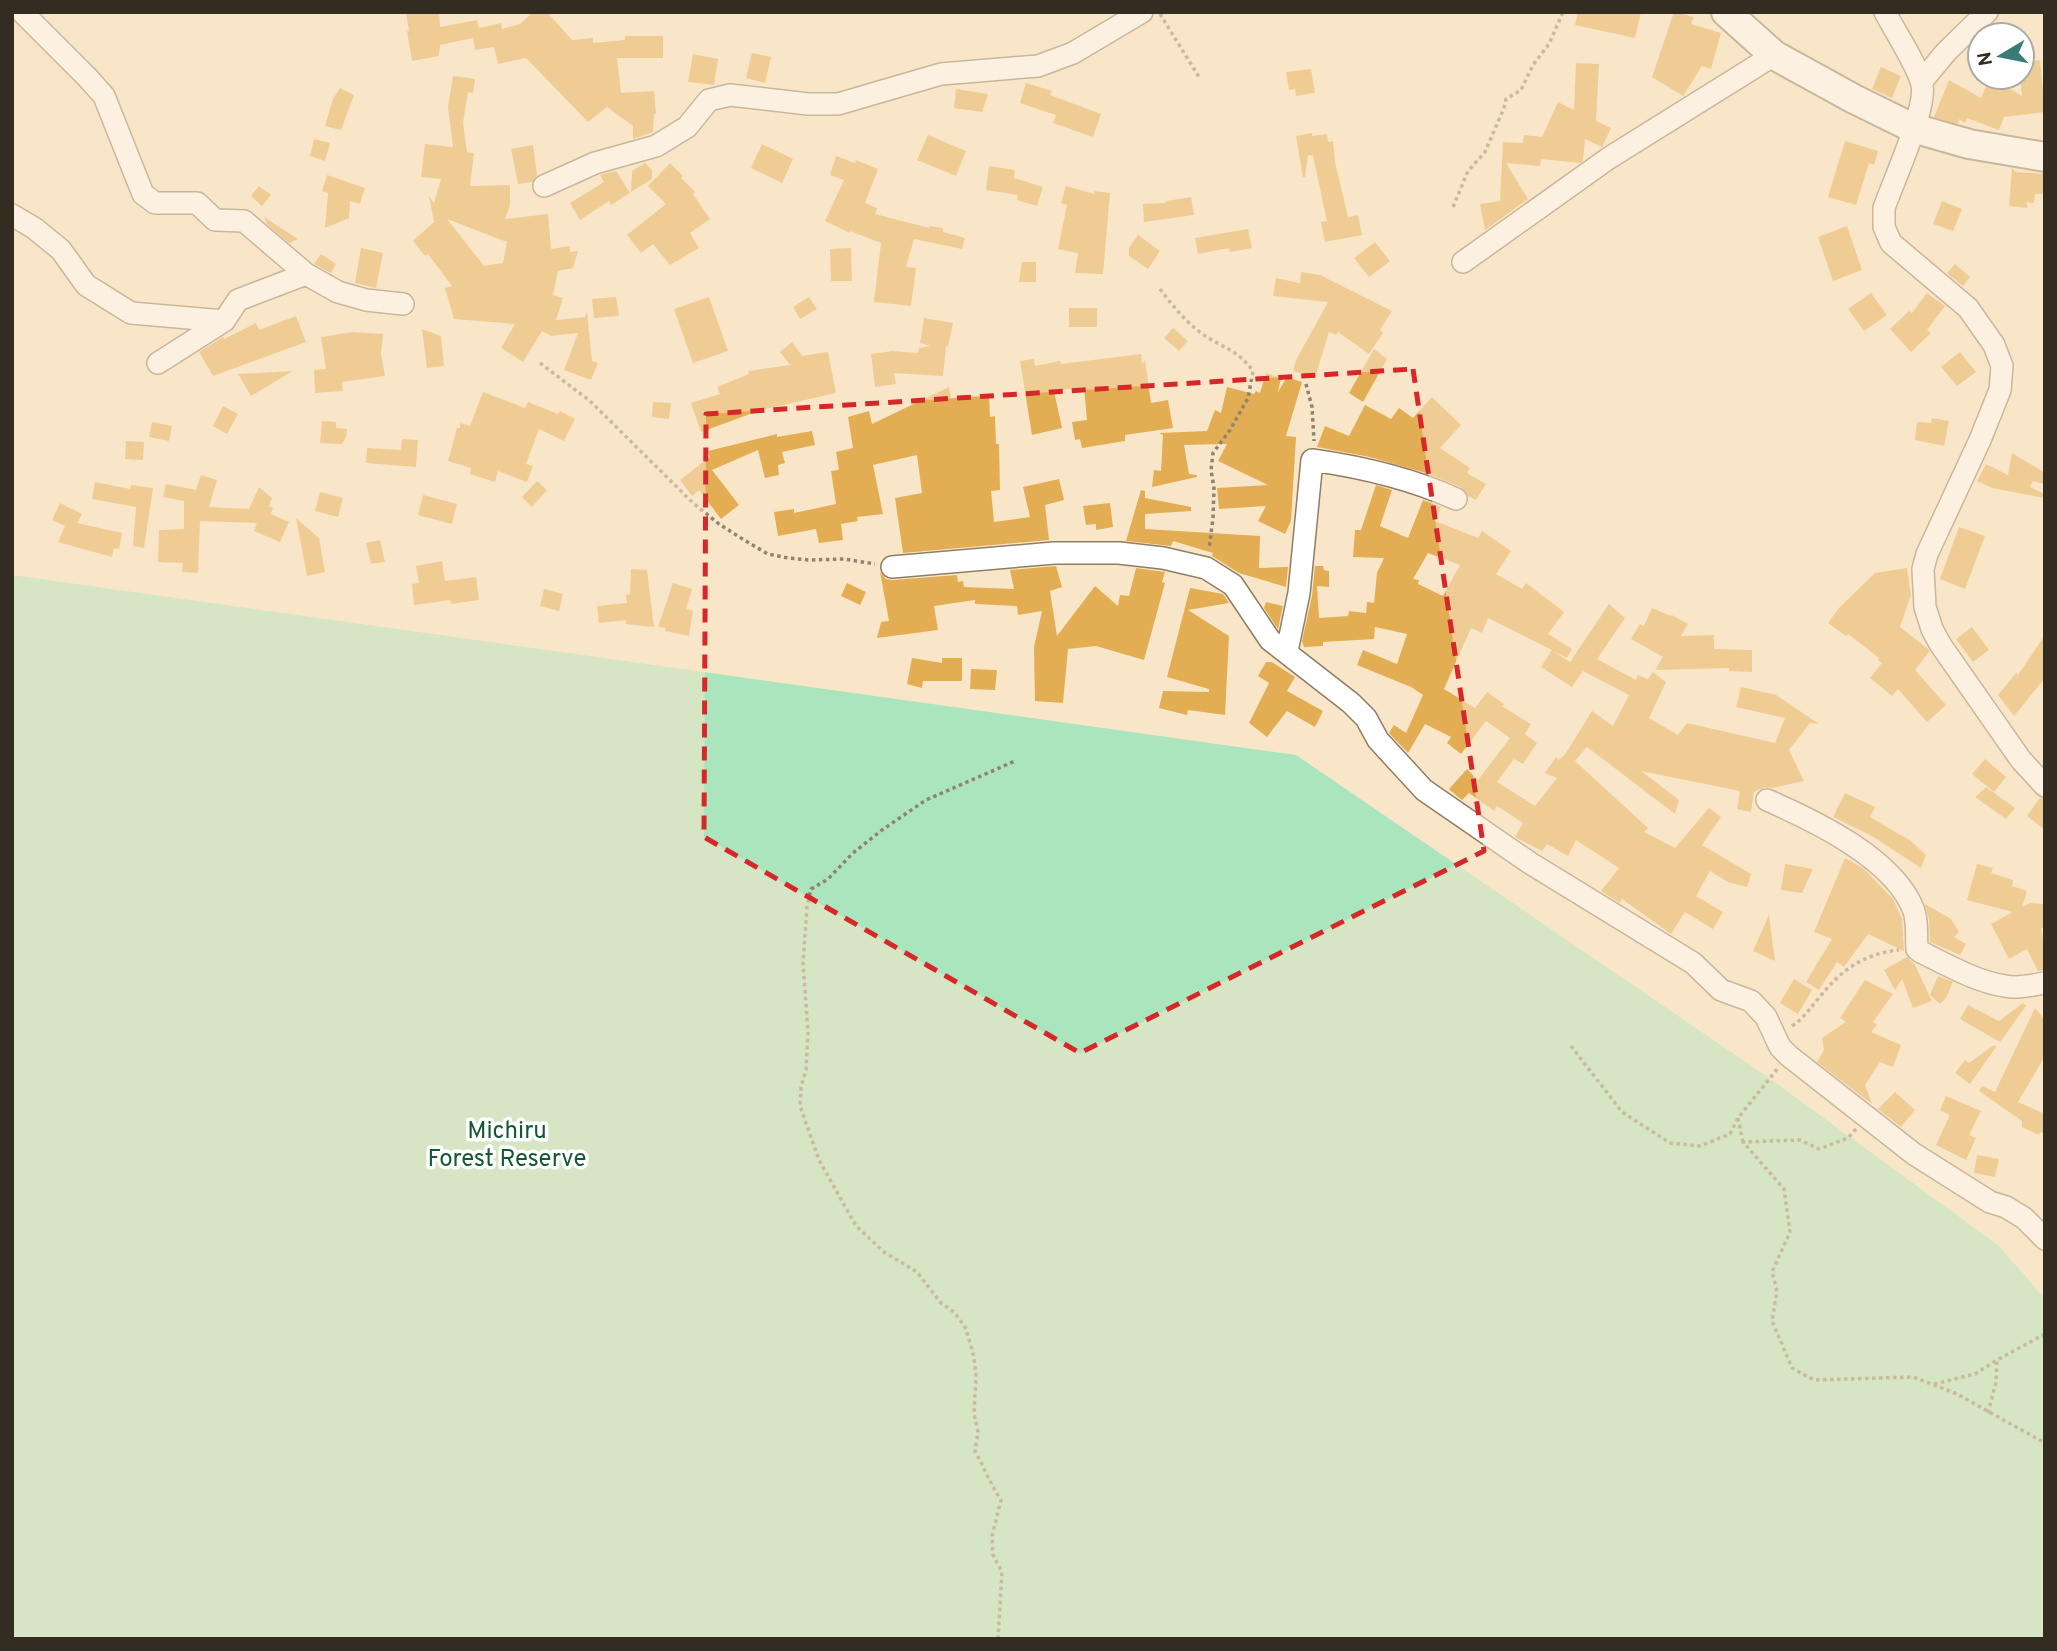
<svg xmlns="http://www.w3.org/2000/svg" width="2057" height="1651" font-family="Overpass,sans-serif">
<rect width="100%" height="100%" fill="#f9e6c9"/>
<path fill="#abe5be" d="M12,575l1284,180 473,323 230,168 46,53v340h-2033z"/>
<path fill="#e3ae53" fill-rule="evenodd" d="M406,12h33l1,15 37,-7 2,8 22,-5 1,6 18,-5 13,-12h14l25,28 21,-2v5l32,-3v-4h38v22h-46l4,35 33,-2 2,23h-2l-1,18 -20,7v-13l-26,-19 -19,15 -62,-64 -28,6 -4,-17 -19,3 -2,-12 -33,7 -1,11 -27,5 -5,-30h2z
M1578,12h63l-6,26 -60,-13z
M1674,12l20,5 -3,7 30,9 -10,36 -9,-3 -19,30 -31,-19z
M752,53l19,4 -6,26 -19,-5z
M693,54l25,5 -4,26 -26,-3z
M2040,60l5,52 -41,5 -5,13 -32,-12 -2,5 -6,-4 -1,5 -24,-7 15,-37 32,18 9,-21 32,19 -2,-19h2v-14z
M1576,63l23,1 -3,57 15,7 -9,19 -17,-8 -2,22 -3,2 -39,-4 -1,7 -34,-3 22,36 -43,31 -5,-26 20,-3 3,-59 20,1 1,-8 18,2 16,-35 16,8z
M1881,67l20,9 -9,22 -20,-9z
M1311,69l4,24 -19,3 -1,-7 -6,1 -3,-18z
M453,76l22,3 -2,14 -5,-1 -5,31 4,29 7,1 -4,33 40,-1v20l-5,14 43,-5 3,35 19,-3v6l8,-1 -5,17 -15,3 -5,24 10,3 -7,22 29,-3 2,-6 5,50 6,2 -7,17 -27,-10 14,-37 -27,3 -9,-5 -19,31 -22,-14 14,-24 -61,-5 -9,-31 7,-2 -24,-32 -3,2 -12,-15 21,-19 -5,-26 5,7 7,-24 -20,-2 4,-33 28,3 -5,-40zM447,219l60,23 -4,21 -19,3z
M1026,83l26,8 -2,4 51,19 -8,23 -40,-14 3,-8 -36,-12z
M340,88l14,7 -13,35 -16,-4 8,-27z
M956,89l32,5 -6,18 -28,-4z
M1312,133v3l15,-2 1,8 5,-1 2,21 13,55 10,-2 4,20 -37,7 -4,-20 6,-1 -14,-65 -5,-1 -3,22h-2l-7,-41z
M928,135l38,16 -10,25 -39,-16z
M314,139l16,4 -5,18 -15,-5z
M1845,141l33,10 -4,14 -5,-2 -13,42 -28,-8z
M762,144l31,15 -11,24 -31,-15z
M533,145l4,30 -5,7 -14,2 -7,-35z
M836,156l19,7 1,-3 22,9 -13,34 12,5 -2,6 54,14v-2l14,2v4l22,6 -3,11 -48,-10 -8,28 10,1 -5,38 -37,-4 7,-59 -31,-12v2l-25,-12 19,-41 -14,-5z
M645,163l7,7v9l-21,13 1,-21z
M670,163l13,13 -2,2 14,14 -2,2 17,25 -20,14 9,15 -29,17 -17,-21 -12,9 -14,-18 39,-31 -18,-18z
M989,166l26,4 -1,8 29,9 -6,19 -20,-6 1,-5 -32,-5z
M2012,168l4,4 29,2 -2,20h-8l-1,9 -8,-1 2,6 -19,-2z
M616,171l14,22 -19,12 -2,-4 -29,19 -10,-17 34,-21 -4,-7z
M327,175l38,13 -5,16 -10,-3 -1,17 -24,10 3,-35 -6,-2z
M259,186l12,9 -9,11 -11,-10z
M1066,186l28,8 1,-3 15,2 -7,81 -28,-1 3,-20 -20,-4 9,-44 -6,-2z
M1191,197l3,18 -50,7 -1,-18 22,-1 1,-2z
M1942,201l20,8 -9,22 -20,-7z
M264,217l34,22 -9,4 -22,-19z
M1847,226l15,44 -29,11 -15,-44z
M1248,229l4,19 -22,4 -1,-4 -31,6 -3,-16z
M1138,235l22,16 -12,18 -19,-13v-8z
M1375,242l15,19 -21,16 -15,-19z
M361,248l22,5 -7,35 -21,-5z
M851,248l1,33h-21l-1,-32z
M321,254l15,10 -5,9 -17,-9z
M1022,262h14v20h-17z
M1955,264l15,13 -7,9 -16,-13z
M1301,272l19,3 72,36 -12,19 3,3 -14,21 -31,-22 -2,3 -7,-3 -14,46 -22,-7 3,-11 32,-58 -55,-6 3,-18 24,5z
M1871,293l16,22 -23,16 -16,-22z
M1927,293l18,13 -18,24 4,3 -20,19 -21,-23 19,-18 3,2z
M616,297l3,19 -25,2 -2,-19z
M709,297l19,54 -35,12 -19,-54z
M809,297l8,12 -17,10 -7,-12z
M1069,308h28v19h-28z
M296,316l10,26 -93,34 -14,-24 24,-15 1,2 32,-16 3,7z
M924,318l29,5 -5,24 -2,-1 -3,30 -49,-3 2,11 -21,3 -4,-33 21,-3 26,2 1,-5 11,-2 -10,-3z
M1173,328l15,13 -9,10 -15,-13z
M422,329l19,7 3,30 -17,2z
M353,332l30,2 -2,20 4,22 -43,6 1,9 -28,2 -1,-23 12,-1 -5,-32z
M792,342l10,14 26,-4 8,41 -75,17 -60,22 -10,-29 29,-9 -3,-7 32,-13 -1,-3 42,-6 -10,-13z
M1374,349l13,10 -24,43 -14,-9z
M1960,352l16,20 -19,14 -16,-19z
M1141,354l1,10 3,-4 6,43 17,-3 5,28 -48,7v6l-43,7 -2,-9 -5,1 -3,-18 15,-2 -3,-33 -30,4 8,37 -30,7 -12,-74 14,-2 1,7 25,-5 1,3z
M293,371l-42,25 -13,-22z
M1266,373l15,5 -3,14 9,-15 15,5 -16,54 10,1 -5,84 -6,13 -27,-13 8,-15 -47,3 -2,-21 51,-3 -50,-24 9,-17 -43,1 5,29 8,1v2l-45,10 2,-17 7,1 2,-36 -4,-2 48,-2 8,-21 6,3 6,-26 27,7 2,-3 4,2z
M949,387l2,11 38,-3 1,22 5,-1 1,28h3l1,46 -9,1 3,31 36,-5 -7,-30 36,-8 5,21 -19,5 4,35 -146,13 -8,-55 27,-5 -5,-38 -44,10 10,49 -26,3 1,4 -17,3 2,16 -24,3 -3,-14 -38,7 -4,-24 20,-3v4l42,-9 -5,-33 8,-1 -3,-18 17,-4 -5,-31 21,-6 3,13z
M483,392l42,16 3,-6 30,12 2,-3 15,8 -11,22 -25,-12 -13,35 7,2 -6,16 -29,-11 -3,11 -25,-8 1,-6 -23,-7 9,-33h3v-5l10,3z
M1432,397l29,28 -21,23 30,20 -3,5 19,11 -10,16 -8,-4 -7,-9 -35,-14 -56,-16 -53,-10 8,-21 24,10 16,-31 26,14 8,-11 14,10z
M653,402l18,1 -2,16 -17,-2z
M223,406l15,8 -11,20 -14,-8z
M1932,418l17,3 -5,25 -29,-6 2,-18 14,1z
M322,421l14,1v6l11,1 -1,8 -4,7 -22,-1z
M152,422l20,4 -3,15 -20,-4z
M812,431l3,14 -33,7 3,11 -7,2 1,10 -14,3 -7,-28 -46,20 27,35 -18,14 -22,-29 -7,6 -12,-16 30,-23 -2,-6 69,-17v3z
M402,439l16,1 -2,27 -50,-4 1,-15 34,2z
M126,441l18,1 -1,18 -18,-1z
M2012,453l33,20v11l-12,-3 -3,6 15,7 -1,4 -52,-10 -15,-7 9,-17 22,11z
M201,475l16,5 -8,27 40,2 10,-22 13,11 -3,8 4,2 -2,6 18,8 -9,20 -26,-11 3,-8 -57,-2 -2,52 -16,-1 1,-9 -25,-1 1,-32 25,-1v-28l-21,-4 3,-13 30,6z
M537,481l10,9 -15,17 -10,-10z
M95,482l35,7 1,-4 22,3 -9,60 -11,-2 3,-39 -44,-8z
M1376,485l16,5 -12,36 28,12 15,-38 18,7 -6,14 43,17 4,-7 29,20 -15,23 26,15 4,-6 38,29 -16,22 24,15 -5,9 -14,-7 17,11 39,-58 16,14 -28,41 39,21 2,-5 10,4 5,-7 13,10 -17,36 29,17 9,-12 88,20 10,-25 -49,-11 5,-20 35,8 43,29 -9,-1 -21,27 15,31 -32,7 -7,-1 -11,5 -3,20 -14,-3 3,-18 -99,-20 38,29 -4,14 -88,-67 -12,14 73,67 -4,4 31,16 34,-40 12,9 -19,28 49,29 -4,13 -19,-5 -18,-11 -14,25 27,16 -10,17 -28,-17 -14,22 -49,-35 -2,4 -19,-12 18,-23 -43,-28 -8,16 -21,-12 -5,7 -27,-14 8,-14 -26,-17 -3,5 -25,-18 -7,7 -4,-3 -9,-8 18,-20 11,11 32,-42 -24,-17 -25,33 -14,-11 4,-6 -26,-13 -17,29 -19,-20 5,-8 12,8 17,-38 -12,-8 -54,-22 6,-15 34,14 10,-30 -32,-7 -1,12 -51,3v4l-19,1 -2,-6 10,-45 3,-30h8l1,4 5,1v16l-12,-1 2,32 29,-2 1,-5 17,2 1,-11 7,1 3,-30 7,-15 -31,-1 2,-27h6zM1428,553l32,12 -17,31 -25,-12 1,-4 -6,-1zM1488,618l64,32 -11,17 31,20 11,-16 46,24 -16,31 -21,-15 -26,42 -7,7 -3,-3 -11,16 12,5 -22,28 -38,-24 17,-23 9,5 14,-21 -12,-9 6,-10 -29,-18 2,-2 -17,-12 -12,16 -31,-19 27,-61 11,5z
M1141,490l4,1v7l46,9v4l-46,3v15l115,7 -1,32 29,-1 -2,20 -47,-14 -27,-17 1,-3 -40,-12 -2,5 -45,-5z
M320,492l23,6 -5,19 -23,-6z
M423,495l34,9 -5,20 -34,-9z
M60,503l22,11 -5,9 45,10 -3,16 -5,-1 -2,9 -54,-15 7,-16 -13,-6z
M1110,503l3,24 -17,3v-6l-10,1 -3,-19z
M296,518l23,20 6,34 -18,4z
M1959,527l26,9 -20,53 -25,-10z
M380,540l5,22 -14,2 -5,-21z
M442,561l3,20 31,-4 3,23 -28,4 -1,-4 -36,5 -2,-21 7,-1 -3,-17z
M1056,566l6,21 -12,4 7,45 38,-50 23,20 2,-11 9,1 7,-28 29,4 -3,10 3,1 -21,77 -48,-14 -28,3 -5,54 -28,-2 -1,-54 8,-36 -24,4 -1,-9 -42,-2v-4l-41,6 4,24 -61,8 4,-16 8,-1 -9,-49 6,7 7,1 64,-5 1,7 5,-1 1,6 50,2 -4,-19z
M1907,568l4,27 -11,32 28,22 1,3 -14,18 31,35 -19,17 -29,-33 -6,7 -22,-18 12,-15 -4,-3 1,-2 -31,-24 -2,2 -18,-13 10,-14 37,-36z
M631,569l16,1 7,57 -28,-3v-4l-27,3 -2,-17 30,-3 -1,-8 4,-1z
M673,583l19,6 -6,20 7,2 -4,25 -24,-5 1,-3 -8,-1z
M847,583l19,9 -6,13 -19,-9z
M1190,588l33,6 6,9 -41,7 41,26 -4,79 -37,-5 -1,5 -28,-7 4,-17 46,1v-3l-42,-12z
M544,589l19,5 -4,17 -19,-5z
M1266,602l17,4 -5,23 -14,-21z
M1652,608l19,8 1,-1 16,9 -7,12 33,-1v14l38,1v22l-23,-1v-3l-74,2 8,-13 -32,-18 9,-15 4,2z
M1972,627l17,23 -16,12 -17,-23z
M2045,635v43l-31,38 -16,-21 18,-22 2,2z
M912,658l30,5v-5h20v23h-39l-1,7 -15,-4z
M1266,662h6l23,15 -8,14 36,20 -8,16 -28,-16 -20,26 -18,-14 20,-40 -11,-7z
M971,669l26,1 -2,20 -25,-1z
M1985,759l21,18 -12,15 -22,-18z
M1986,787l29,21 -9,11 -31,-22z
M1845,793l30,14 -5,10 41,24 15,14 -5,13 -49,-32 -39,-19z
M2040,798l5,1v31l-18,-14z
M1845,858l19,11 29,30 9,20 2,32 -36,-17 -24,33 -7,-5 -18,28 -13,-8 26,-43 -18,-7z
M1785,864l28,5 -11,24 -21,-3z
M1977,864l16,4 -2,5 22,7 -1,6 15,5 -5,16 8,-4 15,1 -2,24h-2l4,22v20l-7,1 -11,-22 -18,10 -18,-35 22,-12 -46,-12z
M1925,904l26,15 8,13 -5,5 12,7 -6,11 -30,-13 -1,-23z
M1769,915l6,46 -22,-10z
M1907,957l7,6 18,38 -19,7 -11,-29 -7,11 -11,-20z
M1938,976l15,6 -7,16 -6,6 -10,-9z
M1794,979l18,11 -14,24 -18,-11z
M1865,980l28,14 -20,28 4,3 -6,7 30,13 -8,22 -13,-5 -15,23 7,19 -55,-42 7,-12 -2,-12 24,-16 -6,-4z
M2023,1003l3,3 -26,36 -40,-23 8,-14 31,16z
M2035,1008l10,12v36l-27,46 27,12v20l-5,-2 -1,3 -17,-8v-6l-43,-30 3,-5 13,6z
M1994,1045l2,2 -26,37 -15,-11 10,-13 4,3z
M1895,1092l20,18 -14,17 -23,-18z
M1946,1096l35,15 -12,24 7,3 -10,22 -30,-15 14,-30 -10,-5z
M1977,1155l22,4 -4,18 -21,-4z"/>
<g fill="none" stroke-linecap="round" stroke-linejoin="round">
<g stroke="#8f7e63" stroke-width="24">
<path id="minor" d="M22,12l65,65 17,19 39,98 12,9h42l18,17 29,1 62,53 32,18 28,8 37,4
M1885,12c9,18 34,56 37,73 5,23 -29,97 -38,123v19l7,16 77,65 26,37 8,21 -2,24 -20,50 -53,114 -4,15 2,38 7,22 8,15 81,116 24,26
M1922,81l24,-29 41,-40
M544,186l51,-23 61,-17 31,-19 22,-27 21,-5 78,9h30l103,-30 97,-8 35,-13 69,-41
M12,215l22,13 27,22 25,35 45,28 93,8
M1463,262l146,-104 165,-103
M158,363l66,-42 14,-21 68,-26
M892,567l162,-14h65l44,5 43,10 27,17 37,55 81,63 15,15 12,22 46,50 106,73 163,100 28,27 30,11 15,16 14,30 9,9 125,98 76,48 16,5 18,11 21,21
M1287,651l12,-58 13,-133c50,7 98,18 144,39
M1767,800c48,21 128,59 147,111 4,13 2,25 3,38l4,3c26,13 56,30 84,34 13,3 27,-1 40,-3"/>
</g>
<g stroke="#8f7e63" stroke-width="32">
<path id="tertiary" d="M1726,12l48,43 80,44 59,29 56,16 76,13"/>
</g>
<path stroke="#908470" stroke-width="3.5" stroke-dasharray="3.5 3.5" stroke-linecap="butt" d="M1160,14l39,63
M1453,207l15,-36 17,-19 19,-44 2,-9 15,-9 12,-25 16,-21 14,-32
M1160,289c12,16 25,32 41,44 21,15 36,16 52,38l-5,27 -18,32 -17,23 -2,17 3,18 -1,30 -4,31
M540,363l50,38 103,102 26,21 25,16 24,14 20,4 21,2 35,-1 31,5
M1306,384l6,23 2,34
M1792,1026c12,-8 18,-18 27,-28 22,-28 44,-44 80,-48
M1571,1046l51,66 48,31 30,3 30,-12 8,-16 40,-50
M1738,1118l5,24
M1856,1129l-8,9 -29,11 -19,-9 -57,2 41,47 6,43 -18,40 5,19 -5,30 20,47 22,12 99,-3 44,17 88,49
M1934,1384l41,-10 22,-14
M1988,1413l8,-31 1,-22 48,-26
M998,1639l4,-67 -9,-17 -1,-19 9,-36c-11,-16 -17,-33 -26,-49l3,-19 -4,-19 2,-37 -2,-19 -8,-28 -11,-16 -15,-11 -23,-30 -33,-20 -28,-26 -37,-66 -19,-54 1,-19 5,-17 2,-38 -5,-69 4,-56 4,-18 17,-10 25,-26 29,-23 44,-30 89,-39"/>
<use href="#minor" stroke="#fff" stroke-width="21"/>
<use href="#tertiary" stroke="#fff" stroke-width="28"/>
</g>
<path d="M0 0H2057V1651H0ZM1413,369l71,482 -404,202 -376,-216 2,-423z" fill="#f9e6c9" fill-opacity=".55" fill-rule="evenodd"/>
<path fill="none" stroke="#d62828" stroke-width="5" stroke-dasharray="14 9" stroke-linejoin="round" d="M1413,369l71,482 -404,202 -376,-216 2,-423z"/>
<g text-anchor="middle" stroke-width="7" stroke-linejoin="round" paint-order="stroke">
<g font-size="24" fill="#125934" stroke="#fff">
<text x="507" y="1138">Michiru<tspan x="507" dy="28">Forest Reserve</tspan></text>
</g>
</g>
<rect width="2057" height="1651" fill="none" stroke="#332c20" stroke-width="28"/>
<g transform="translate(2001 56) rotate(260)"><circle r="33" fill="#ffffff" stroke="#adaba6" stroke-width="2"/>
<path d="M0-5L12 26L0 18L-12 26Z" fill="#377d75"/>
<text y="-10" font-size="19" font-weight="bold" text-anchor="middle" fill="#332c20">N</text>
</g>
</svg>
